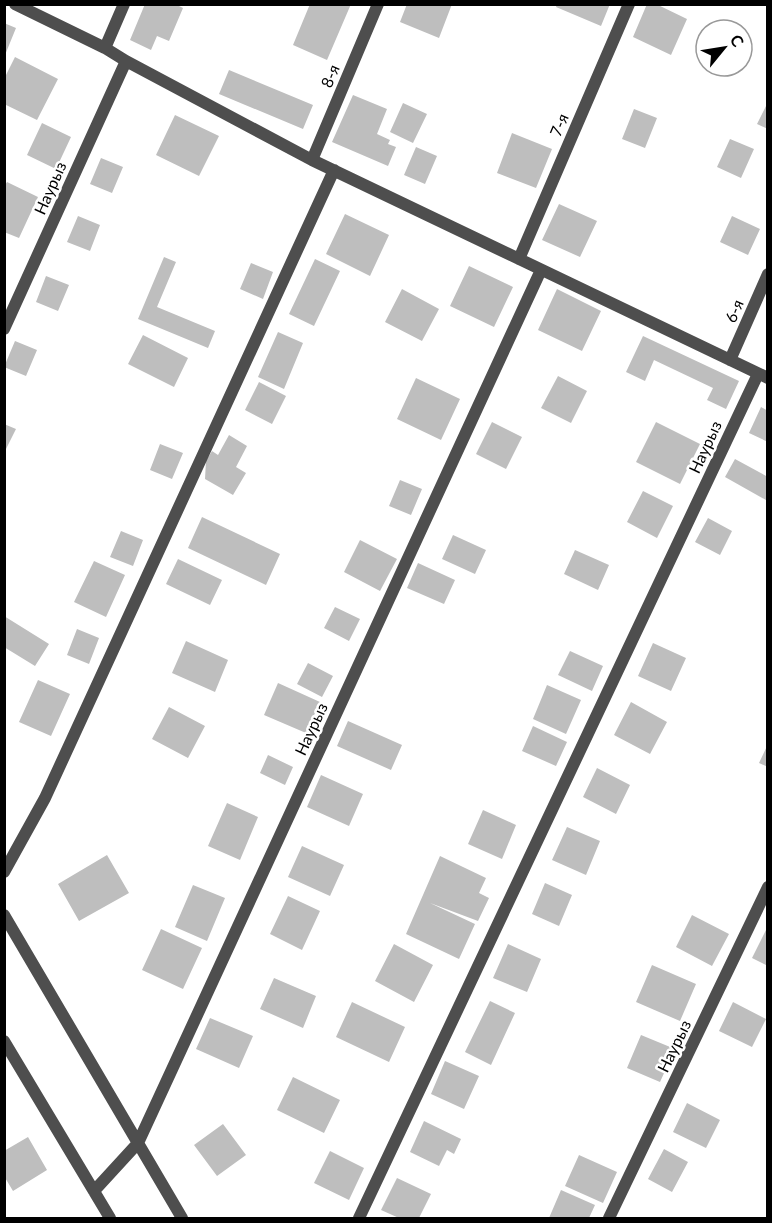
<svg xmlns="http://www.w3.org/2000/svg" width="772" height="1223" font-family="Lato,sans-serif">
<rect width="100%" height="100%" fill="#fff"/>
<path fill="#bebebe" d="M145,4h30l8,4 -14,33 -12,-5 -6,14 -21,-10z
M310,4h41l-24,56 -34,-15z
M407,4h45l-13,34 -39,-16z
M557,4h53l-9,22 -45,-19z
M647,4h9l31,15 -16,36 -38,-18z
M4,23l12,5 -11,27h-1z
M15,57l43,22 -21,41 -33,-16v-25z
M229,70l84,35 -10,24 -84,-35z
M353,95l34,14 -10,25 13,6 -2,4 8,3 -8,19 -56,-24z
M768,102v27l-11,-5z
M403,103l24,11 -14,29 -23,-11z
M634,109l23,9 -12,30 -23,-9z
M175,115l44,21 -20,40 -43,-21z
M42,123l29,14 -15,32 -29,-14z
M512,133l40,16 -16,39 -39,-15z
M730,139l24,10 -13,29 -24,-11z
M416,147l21,9 -12,28 -21,-9z
M101,158l22,9 -11,26 -22,-9z
M7,182l31,15 -19,41 -15,-6v-45z
M559,204l38,17 -17,36 -38,-17z
M345,214l44,21 -19,41 -44,-22z
M78,216l22,9 -10,26 -23,-9z
M732,216l28,13 -12,26 -28,-13z
M164,257l12,5 -19,45 58,24 -7,17 -70,-29z
M315,259l25,12 -26,55 -25,-12z
M251,263l22,9 -10,27 -23,-10z
M469,266l44,21 -19,40 -44,-21z
M46,276l23,9 -11,26 -22,-9z
M402,289l37,20 -17,32 -37,-19z
M557,289l44,22 -19,40 -44,-21z
M278,332l25,11 -19,46 -26,-12z
M143,335l45,23 -14,29 -46,-23z
M643,336l96,45 -13,28 -19,-9 6,-12 -59,-28 -9,21 -19,-9z
M15,341l22,9 -11,26 -22,-9z
M558,376l29,15 -16,32 -30,-15z
M416,378l44,21 -19,41 -44,-21z
M259,382l27,14 -14,28 -27,-14z
M761,407l7,4v31l-19,-9z
M492,422l30,15 -16,32 -30,-15z
M656,422l44,22 -20,40 -44,-22z
M4,424l12,5 -12,24z
M229,435l18,11 -11,21 10,6 -13,22 -28,-16 1,-18 6,-10 6,4z
M160,444l23,9 -11,26 -22,-9z
M735,459l33,18 -2,23 -41,-23z
M400,480l22,9 -11,26 -22,-9z
M643,491l30,15 -16,32 -30,-16z
M202,517l78,37 -14,31 -78,-37z
M708,518l24,13 -12,24 -25,-13z
M121,531l22,9 -10,26 -23,-9z
M453,535l33,15 -11,24 -33,-15z
M360,540l37,19 -17,32 -36,-19z
M575,550l34,15 -11,25 -34,-16z
M178,559l44,21 -12,25 -44,-21z
M94,561l31,14 -19,42 -32,-15z
M418,563l37,17 -11,24 -37,-16z
M335,607l25,12 -11,22 -25,-13z
M4,616l45,28 -14,22 -31,-19z
M77,629l22,9 -10,26 -22,-9z
M186,641l42,19 -13,32 -43,-19z
M653,643l33,15 -15,33 -33,-15z
M570,651l33,15 -11,25 -34,-16z
M308,663l25,13 -11,21 -25,-13z
M38,680l32,14 -19,42 -32,-14z
M278,683l42,19 -14,31 -42,-18z
M547,685l34,15 -15,34 -33,-15z
M631,702l36,20 -17,32 -36,-19z
M169,707l36,19 -17,32 -36,-19z
M348,721l54,24 -11,25 -54,-24z
M533,726l34,16 -11,24 -34,-15z
M768,744v23l-9,-4z
M268,755l25,12 -8,18 -25,-12z
M597,768l33,17 -14,29 -33,-17z
M321,775l42,19 -14,32 -42,-19z
M227,803l31,14 -18,43 -32,-14z
M483,810l33,15 -14,34 -34,-15z
M567,827l33,14 -14,34 -34,-15z
M302,846l42,19 -14,31 -42,-19z
M107,855l22,38 -50,28 -21,-37z
M440,856l46,22 -7,15 10,5 -11,23 -48,-18 45,21 -16,35 -53,-25z
M545,883l27,12 -13,31 -27,-12z
M193,885l32,13 -18,43 -32,-14z
M288,896l32,15 -18,39 -32,-16z
M692,915l37,19 -17,32 -36,-19z
M161,929l41,19 -19,41 -41,-19z
M766,930l2,1v35l-16,-8z
M394,944l39,21 -19,37 -39,-21z
M508,944l33,15 -14,33 -34,-14z
M652,965l44,19 -16,37 -44,-19z
M274,978l42,18 -13,32 -43,-19z
M490,1001l25,12 -24,52 -26,-13z
M352,1002l53,25 -16,35 -53,-25z
M733,1002l33,17 -14,28 -33,-16z
M210,1018l43,18 -14,32 -43,-19z
M641,1035l34,14 -15,33 -33,-14z
M445,1061l34,15 -15,33 -33,-15z
M293,1077l47,23 -16,33 -47,-23z
M687,1103l33,17 -14,28 -33,-16z
M424,1121l37,18 -7,15 -7,-4 -8,16 -29,-14z
M223,1124l23,31 -29,21 -23,-31z
M28,1137l19,33 -34,21 -9,-15v-25z
M664,1149l24,13 -16,30 -24,-13z
M330,1151l34,17 -15,32 -35,-17z
M579,1155l38,17 -14,31 -38,-17z
M397,1178l34,16 -12,24h-20l-18,-8z
M561,1190l34,15 -6,13h-40z"/>
<g fill="none" stroke-linecap="round" stroke-linejoin="round">
<path stroke="#4e4e4e" stroke-width="12" d="M15,4l90,44 21,13 186,99 456,218
M105,48l19,-44
M312,160l66,-156
M519,259l110,-255
M4,329l122,-268
M730,360l38,-86
M4,872l41,-74 289,-628
M4,915l178,303
M4,1041l106,177
M94,1191l44,-48 403,-873
M359,1218l399,-844
M609,1218l159,-331"/>
</g>
<g text-anchor="middle" stroke-width="5" stroke-linejoin="round" paint-order="stroke">
<g font-size="16" fill="#000" stroke="#fff">
<text transform="translate(330 76) rotate(-67)" y="6">8-я</text>
<text transform="translate(559 125) rotate(-67)" y="6">7-я</text>
<text transform="translate(50 188) rotate(-66)" y="6">Наурыз</text>
<text transform="translate(734 311) rotate(-67)" y="6">6-я</text>
<text transform="translate(705 447) rotate(-65)" y="6">Наурыз</text>
<text transform="translate(311 729) rotate(-65)" y="6">Наурыз</text>
<text transform="translate(674 1046) rotate(-64)" y="6">Наурыз</text>
</g>
</g>
<rect width="772" height="1223" fill="none" stroke="#000000" stroke-width="12"/>
<g transform="translate(724 48) rotate(60)"><circle r="28" fill="#ffffff" stroke="#999999" stroke-width="1.5"/>
<path d="M0-4.5L10 22L0 15L-10 22Z" fill="#000000"/>
<text y="-9" font-size="16" font-weight="bold" text-anchor="middle" fill="#000000">С</text>
</g>
</svg>
